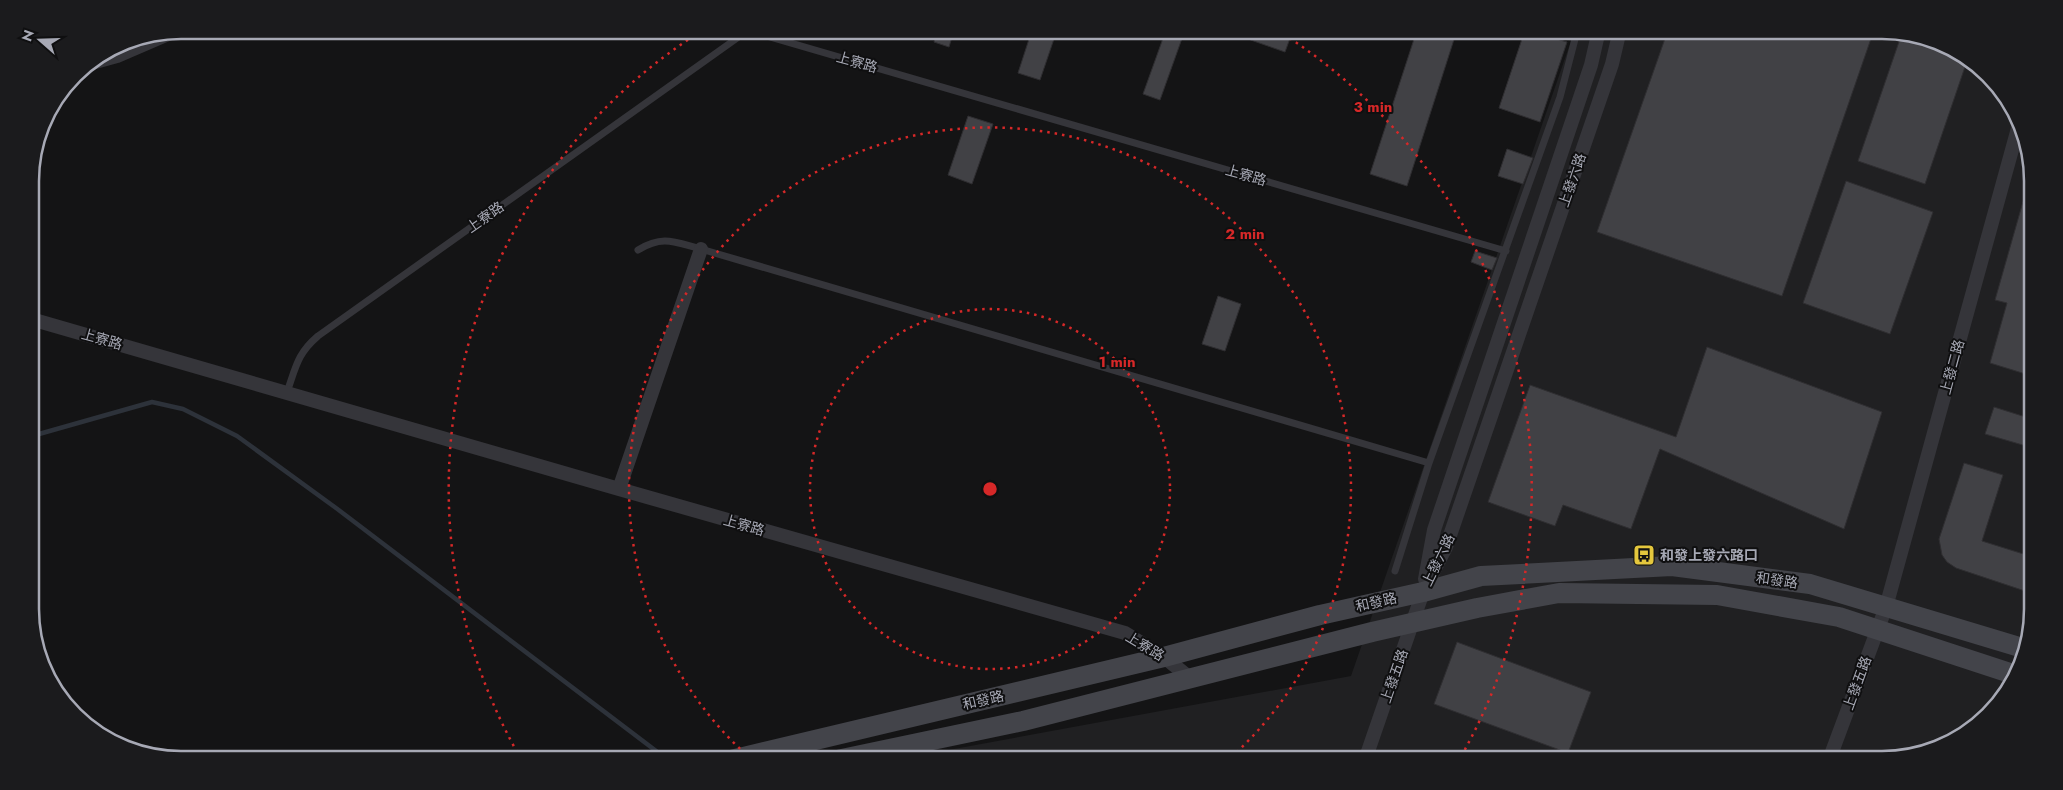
<svg xmlns="http://www.w3.org/2000/svg" width="2063" height="790" font-family="Jost,'Noto Sans TC',sans-serif">
<rect width="100%" height="100%" fill="#141415"/>
<path fill="#202022" d="M1544,30h338l49,8 43,23 28,28 30,72 1,448 -8,49 -23,43 -28,28 -43,23 -40,8h-997l457,-84 220,-635z"/>
<g fill="none" stroke-linecap="round" stroke-linejoin="round">
<path stroke="#2d323a" stroke-width="4.5" d="M32,436l120,-34 31,7 54,27 99,72 332,252"/>
</g>
<path fill="#414145" stroke="#2f2e31" d="M938,30h16l-5,17 -15,-5z
M1032,30h25l-17,50 -22,-7z
M1166,30h19l-25,70 -17,-6z
M1228,30h65l-8,22 -57,-20z
M1417,30h40l-50,156 -37,-12z
M1525,30l42,12 -27,80 -41,-14z
M1668,30h206l-92,266 -185,-64z
M1902,33l29,5 37,20 -43,126 -67,-23z
M968,116l25,8 -21,60 -24,-9z
M1507,149l26,9 -10,26 -25,-8z
M1846,181l87,31 -43,122 -87,-31z
M2028,184h4v192l-42,-13 17,-60 -12,-3z
M1475,251l22,7 -5,12 -21,-8z
M1218,296l23,8 -16,47 -23,-7z
M1707,347l175,65 -38,117 -184,-80 -29,80 -68,-24 -8,21 -67,-24 42,-117 146,52z
M1994,407l38,12 1,29 -48,-14z
M1964,463l39,12 -21,66 51,16v9l-8,25 -69,-23 -9,-6 -5,-7 -3,-16z
M1457,642l134,50 -23,61 -134,-49z"/>
<g fill="none" stroke-linecap="round" stroke-linejoin="round">
<path stroke="#35353a" stroke-width="7" d="M638,250c25,-15 36,-8 63,-1l728,214
M287,392c9,-25 10,-38 31,-56l422,-300 13,-4 753,219
M1395,571l34,-108 131,-366 15,-58"/>
<path stroke="#35353a" stroke-width="14" d="M88,64l29,-8 58,-25
M31,319l588,170 506,144 39,24 26,21
M619,489l82,-240
M1425,579l9,-49 157,-465 8,-35
M1365,760l58,-168 23,-45 166,-483 8,-34
M1829,760l57,-153 132,-479"/>
<path stroke="#43444a" stroke-width="20" d="M731,760l433,-103 156,-42 103,-23 58,-16 191,-10 138,18 216,65
M837,760l186,-39 349,-89 105,-24 82,-15 158,2 122,22 177,58"/>
</g>
<g fill="none" stroke="#d62828" stroke-width="2.5" stroke-dasharray="2.5 5">
<circle cx="990" cy="489" r="180"/>
<path d="M751 759A361 361 0 1 1 1229 759"/>
<path d="M521 759A541 541 0 0 1 703 30M1277 30A541 541 0 0 1 1459 760"/>
</g>
<defs>
<g id="bus-square" transform="scale(1.125)"><rect x="-9" y="-9" width="18" height="18" rx="4" fill="#e4c73d" stroke="#0f0f10"/><path d="M-5-6H5V4H4V6H2V4H-2V6H-4V4H-5ZM-3.5-4V0h7V-4ZM-3.5 1.2v1.5H-2V1.2ZM2 1.2v1.5H3.5V1.2Z" fill="#111"/></g>
</defs>
<g fill-rule="evenodd">
<use href="#bus-square" x="1644" y="555"/>
</g>
<g text-anchor="middle" stroke-width="4" stroke-linejoin="round" paint-order="stroke">
<g font-size="14" fill="#a7a9b5" stroke="#0f0f10">
<text transform="translate(857 62) rotate(16)" y="5">上寮路</text>
<text transform="translate(1246 175) rotate(16)" y="5">上寮路</text>
<text transform="translate(1572 180) rotate(-71)" y="5">上發六路</text>
<text transform="translate(485 217) rotate(-35)" y="5">上寮路</text>
<text transform="translate(102 339) rotate(16)" y="5">上寮路</text>
<text transform="translate(1952 367) rotate(-75)" y="5">上發二路</text>
<text transform="translate(744 525) rotate(16)" y="5">上寮路</text>
<text transform="translate(1438 560) rotate(-64)" y="5">上發六路</text>
<text transform="translate(1777 580) rotate(8)" y="5">和發路</text>
<text transform="translate(1376 602) rotate(-13)" y="5">和發路</text>
<text transform="translate(1145 646) rotate(31)" y="5">上寮路</text>
<text transform="translate(1394 676) rotate(-71)" y="5">上發五路</text>
<text transform="translate(1857 683) rotate(-70)" y="5">上發五路</text>
<text transform="translate(983 700) rotate(-13)" y="5">和發路</text>
</g>
<g font-size="14" font-weight="bold" fill="#a7a9b5" stroke="#0f0f10" text-anchor="start">
<text x="1660" y="560">和發上發六路口</text>
</g>
</g>
<path d="M0 0H2063V790H0ZM181 39H1882A142 142 0 0 1 2024 181V609A142 142 0 0 1 1882 751H181A142 142 0 0 1 39 609V181A142 142 0 0 1 181 39Z" fill="#1b1b1d" fill-rule="evenodd"/>
<path fill="none" stroke="#a7a9b5" stroke-width="2.5" d="M181 39H1882A142 142 0 0 1 2024 181V609A142 142 0 0 1 1882 751H181A142 142 0 0 1 39 609V181A142 142 0 0 1 181 39Z"/>
<circle cx="990" cy="489" r="8" fill="#d62828" stroke="#0f0f10" stroke-width="2.5"/>
<g font-size="15" text-anchor="middle" font-weight="bold" fill="#d62828" stroke="#0f0f10" stroke-width="4" stroke-linejoin="round" paint-order="stroke">
<text x="1373" y="112">3 min</text>
<text x="1245" y="239">2 min</text>
<text x="1117" y="367">1 min</text>
</g>
<g transform="translate(40 40) rotate(290)" stroke="#0f0f10" stroke-width="4" paint-order="stroke">
<path d="M0-4L9 19L0 12L-9 19Z" fill="#a7a9b5"/>
<text y="-8" font-size="14" font-weight="bold" text-anchor="middle" fill="#a7a9b5">N</text>
</g>
</svg>
